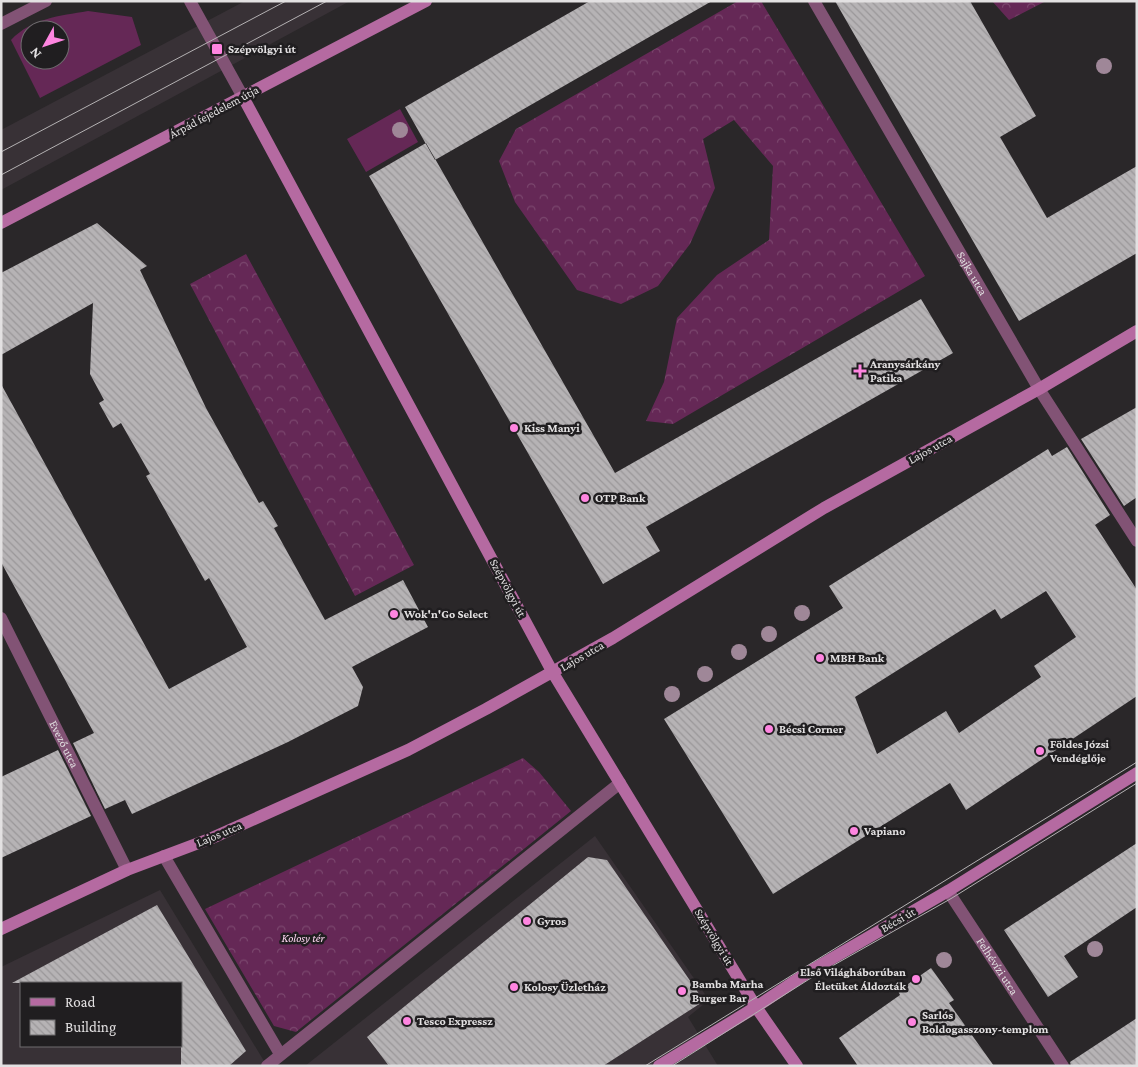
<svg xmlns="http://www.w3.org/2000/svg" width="1138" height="1067" font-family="'Crimson Pro',serif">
<defs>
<pattern id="forest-crowns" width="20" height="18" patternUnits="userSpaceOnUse" patternTransform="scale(1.25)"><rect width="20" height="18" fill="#652856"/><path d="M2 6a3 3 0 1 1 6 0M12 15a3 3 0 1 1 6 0" fill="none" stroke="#7b476e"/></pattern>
<pattern id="building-back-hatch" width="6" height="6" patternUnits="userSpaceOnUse" patternTransform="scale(1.25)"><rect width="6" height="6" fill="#b6b3b5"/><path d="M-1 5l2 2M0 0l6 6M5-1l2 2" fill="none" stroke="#9a9799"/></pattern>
</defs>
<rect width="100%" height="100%" fill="#2a2729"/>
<path fill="#383136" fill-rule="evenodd" d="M245,1h105l-349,189v-60z
M595,836l114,164 -21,17 30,49h-413z
M160,890l107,176h-266v-99zM21,983h160v63h-160z"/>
<path fill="#652856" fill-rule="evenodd" d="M88,11l44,6 9,28 -101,53 -29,-58c21,-22 48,-24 77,-29zM30,30h30v30h-30z
M400,109l18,33 -52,30 -19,-33z"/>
<path fill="url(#forest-crowns)" d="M738,1h23l164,275 -252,148 -27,-3 18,-39 13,-64 40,-43 52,-35 4,-74 -39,-46 -31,19 12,49 -25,56 -32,42 -37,18 -44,-14 -62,-88 -16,-41 17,-32z
M992,1h54l-37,19z
M246,254l168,311 -59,31 -165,-312z
M523,758l16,14 32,39 -275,221 -22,-6 -69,-117z"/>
<path fill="url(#building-back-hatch)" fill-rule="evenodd" d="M590,1h122l-277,159 -30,-53z
M835,1h135l66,115 -36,21 47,81 90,-52v87l-118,68z
M426,143l189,330 306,-174 32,54 -307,174 14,24 -57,33 -234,-408z
M97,223l50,43 -7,4 66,138 53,95 4,-2 15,25 -4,2 51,92 78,-40 25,47 -76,40 11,20 -5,19 -70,36 -156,72 -7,-14 -20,9 -32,-66 21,-10 -93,-171v-178l168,305 78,-42 -38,-69 -4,3 -59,-105 4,-2 -29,-51 -8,5 -14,-25 5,-3 -14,-26 3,-71 -92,52v-82z
M1137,407v90l-13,9 -43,-67z
M1067,447l43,68 -15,10 42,65v106l-171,114 -16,-27 -177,111 -109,-175 179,-111 -14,-22 219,-137 4,7zM1046,591l30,46 -42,29 7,11 -82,56 -13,-22 -69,43 -22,-57 140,-88 6,10z
M58,750l33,66 -90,42v-81z
M1137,843v64l-73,49 14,21 -30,20 -44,-67z
M588,857l19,3 97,141 -101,65h-214l-22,-29z
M157,905l89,146 -17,15h-48v-83h-169z
M931,968l23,32 -5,3 45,63h-136l-19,-28 61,-43 -2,-4z
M1137,1018v48h-66l-1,-4z"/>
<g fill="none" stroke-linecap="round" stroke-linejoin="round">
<path stroke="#825375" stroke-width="12" d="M190,1l53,96
M1,24l45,-23"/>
<g stroke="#825375" stroke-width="12">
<path id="s1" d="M814,1l225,388 98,152"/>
<path id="s2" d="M1,618l126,252"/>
<path d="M164,856l116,198"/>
<path id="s3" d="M948,891l115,175"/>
<path d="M267,1066l353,-283"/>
</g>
<path stroke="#b56aa1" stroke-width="12" d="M243,97l310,576 203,334 41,59
M1,223l425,-222
M1,929l126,-59 85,-32 196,-88 78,-41 127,-71 211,-130 215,-119 98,-58
M659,1066l97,-59 51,-34 141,-82 189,-118"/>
<path stroke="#b4b1b3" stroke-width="1" d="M1,152l285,-151
M1,175l326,-174
M645,1066l492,-304
M672,1066l139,-88 141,-80 185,-115"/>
</g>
<g fill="#9f8798">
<circle cx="1104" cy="66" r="8"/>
<circle cx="400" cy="130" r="8"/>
<circle cx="802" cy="613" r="8"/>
<circle cx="769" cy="634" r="8"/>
<circle cx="739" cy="652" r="8"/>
<circle cx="705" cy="674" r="8"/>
<circle cx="672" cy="694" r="8"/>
<circle cx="1095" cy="949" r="8"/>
<circle cx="944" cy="960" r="8"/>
</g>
<g fill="#fe85e0" stroke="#201e20" stroke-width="2">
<rect x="211" y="43" width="12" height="12" rx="2.5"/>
<path d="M857.5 363.5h5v5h5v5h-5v5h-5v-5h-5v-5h5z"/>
<circle cx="514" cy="428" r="5"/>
<circle cx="585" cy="498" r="5"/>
<circle cx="394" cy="614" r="5"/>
<circle cx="820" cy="658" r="5"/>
<circle cx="769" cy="729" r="5"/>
<circle cx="1040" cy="751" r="5"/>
<circle cx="854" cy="831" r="5"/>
<circle cx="527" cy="921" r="5"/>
<circle cx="916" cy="979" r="5"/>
<circle cx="514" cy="987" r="5"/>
<circle cx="682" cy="991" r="5"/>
<circle cx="407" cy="1021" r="5"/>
<circle cx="912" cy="1022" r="5"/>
</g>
<g text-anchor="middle" stroke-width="5" stroke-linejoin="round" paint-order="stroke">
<g font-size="12" font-weight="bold" fill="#e3e1e2" stroke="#201e20" text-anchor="start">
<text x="228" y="53">Szépvölgyi út</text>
<text x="870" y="368">Aranysárkány<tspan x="870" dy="14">Patika</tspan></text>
<text x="524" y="432">Kiss Manyi</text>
<text x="595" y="502">OTP Bank</text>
<text x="404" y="618">Wok'n'Go Select</text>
<text x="830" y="662">MBH Bank</text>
<text x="779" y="733">Bécsi Corner</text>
<text x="1050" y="748">Földes Józsi<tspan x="1050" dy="14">Vendéglője</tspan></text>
<text x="864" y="835">Vapiano</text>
<text x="537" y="925">Gyros</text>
<text x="906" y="976" text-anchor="end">Első Világháborúban<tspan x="906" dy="14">Életüket Áldozták</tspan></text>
<text x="692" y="988">Bamba Marha<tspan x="692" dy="14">Burger Bar</tspan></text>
<text x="524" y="991">Kolosy Üzletház</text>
<text x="922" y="1019">Sarlós<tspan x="922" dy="14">Boldogasszony-templom</tspan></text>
<text x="417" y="1025">Tesco Expressz</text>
</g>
<g font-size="12" fill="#e3e1e2" stroke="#201e20">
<text transform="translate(214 112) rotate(-28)" y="4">Árpád fejedelem útja</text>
<text dy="4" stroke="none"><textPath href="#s1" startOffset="315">Sajka utca</textPath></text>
<text transform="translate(930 449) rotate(-29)" y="4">Lajos utca</text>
<text transform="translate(508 588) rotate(62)" y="4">Szépvölgyi út</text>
<text transform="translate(582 656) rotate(-30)" y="4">Lajos utca</text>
<text dy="4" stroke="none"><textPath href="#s2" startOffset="141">Evező utca</textPath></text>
<text transform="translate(219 834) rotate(-23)" y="4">Lajos utca</text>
<text transform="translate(898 920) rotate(-30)" y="4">Bécsi út</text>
<text transform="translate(714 937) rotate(59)" y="4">Szépvölgyi út</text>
<text dy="4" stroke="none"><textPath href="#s3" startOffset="90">Felhévízi utca</textPath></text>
</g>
<g font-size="12" font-style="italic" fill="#ffd6f2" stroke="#201e20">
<text x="303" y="942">Kolosy tér</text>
</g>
</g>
<rect width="1138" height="1067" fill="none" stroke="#e3e1e2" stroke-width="5"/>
<rect x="20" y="982" width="162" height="65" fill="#201e20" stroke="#6e6c6e"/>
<rect x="30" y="998" width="25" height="8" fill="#b56aa1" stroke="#6e6c6e"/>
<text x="65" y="1007" font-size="15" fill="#e3e1e2">Road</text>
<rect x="30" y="1020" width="25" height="15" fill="url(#building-back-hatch)" stroke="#6e6c6e"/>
<text x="65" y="1032" font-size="15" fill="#e3e1e2">Building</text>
<g transform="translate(45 45) rotate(230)"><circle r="24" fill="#201e20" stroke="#6e6c6e"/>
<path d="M0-4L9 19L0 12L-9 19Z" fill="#fe85e0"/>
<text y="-8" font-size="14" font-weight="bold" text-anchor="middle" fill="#e3e1e2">N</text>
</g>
</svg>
